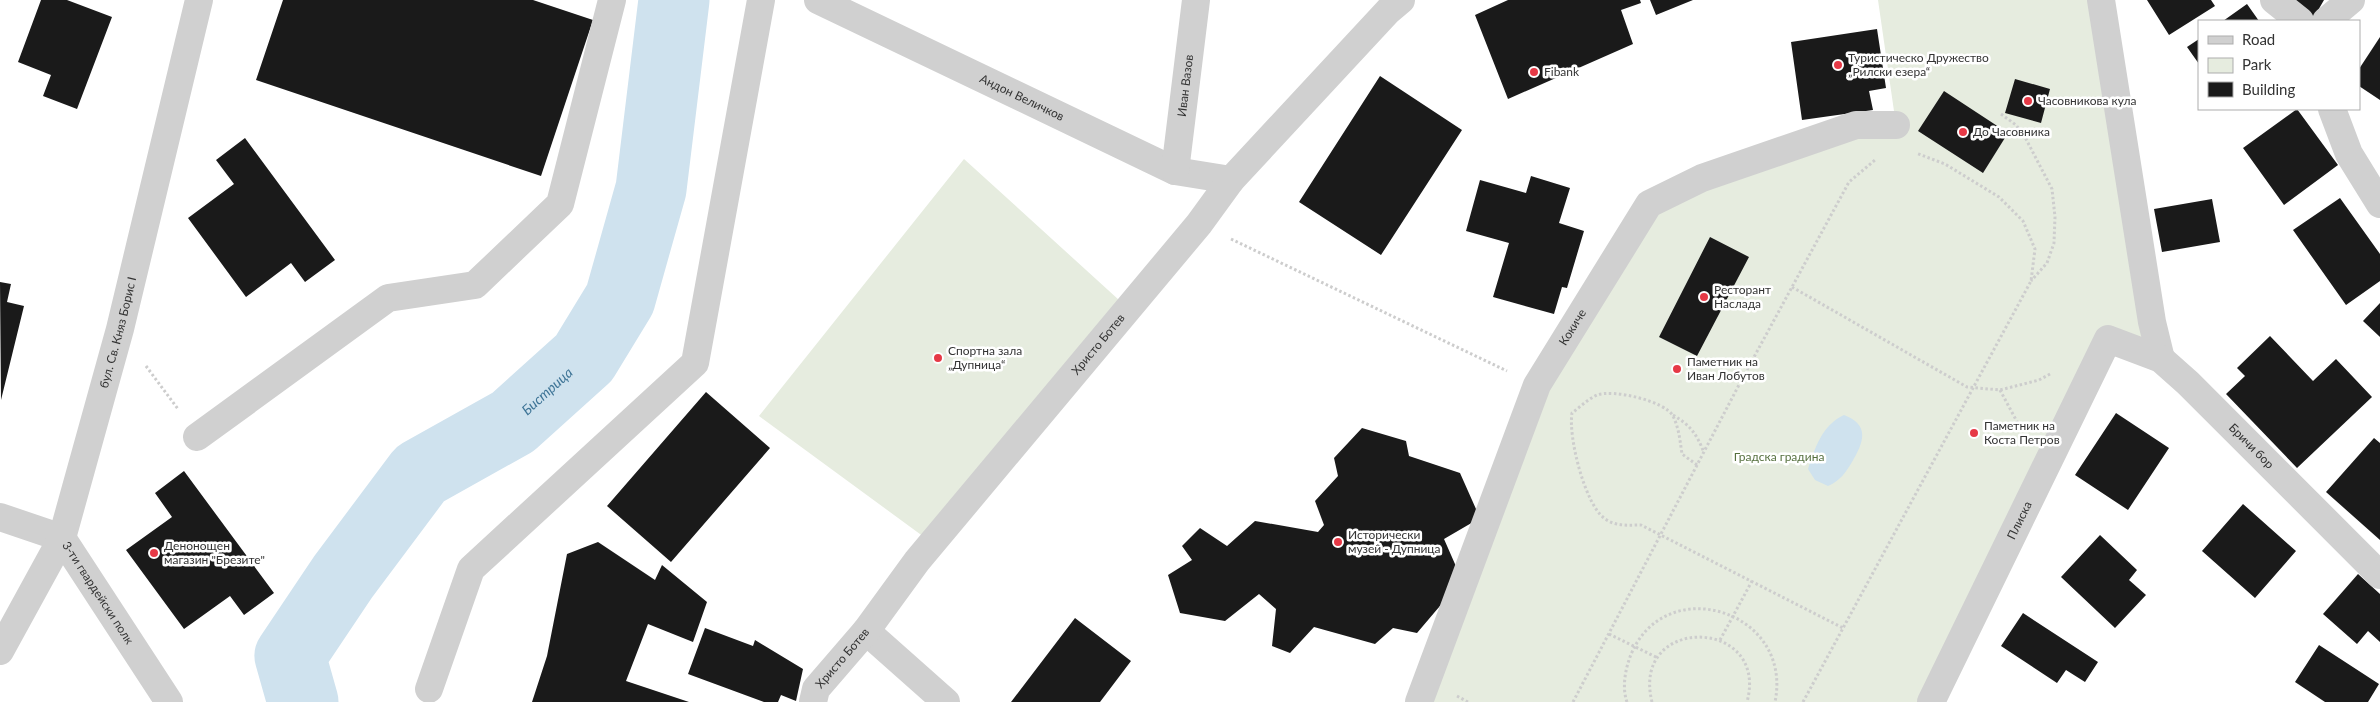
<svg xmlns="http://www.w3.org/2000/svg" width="2380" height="702" font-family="Lato,sans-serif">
<rect width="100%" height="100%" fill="#fff"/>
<path fill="#e6ecdf" d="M1878,0h223l60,359 -53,-20 -177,363h-512l118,-317 112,-181 247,-79z
M964,159l155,141 -195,237 -165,-121z"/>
<path fill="#cfe2ee" d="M1844,415c26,10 20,27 8,47 -6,10 -12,19 -24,24l-13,-6 -7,-11c7,-21 14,-44 36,-54z"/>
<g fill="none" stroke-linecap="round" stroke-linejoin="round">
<path stroke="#cfe2ee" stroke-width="71" id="s1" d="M303,702l-13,-46 53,-79 77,-103 93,-52 71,-64 36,-59 31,-110 23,-189"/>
</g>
<path fill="#1a1a1a" d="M41,0h26l45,17 -35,92 -34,-13 8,-21 -33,-13z
M283,0h250l60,20 -52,156 -285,-96z
M1508,0h132l1,3 -20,7 12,34 -125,55 -33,-84z
M1650,0h43l-37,15z
M2147,0h64l4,6 -46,29z
M2295,0h29l-11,19z
M2247,4l12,17h-36z
M1877,29l9,59 -17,3 4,19 -71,10 -11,-78z
M2380,37v63l-21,-14v-17z
M2199,39v25l-12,-17z
M1380,76l82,54 -81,125 -82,-53z
M2015,79l35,10 -9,34 -36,-10z
M1944,91l64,42 -25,40 -65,-42z
M2297,109l41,56 -54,40 -41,-57z
M245,138l90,122 -30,22 -14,-19 -45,34 -58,-79 46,-34 -18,-24z
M1531,176l39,12 -11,35 25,8 -17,57 -5,-1 -8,27 -61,-17 16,-54 -43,-12 14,-51 46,13z
M2340,198l40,56v27l-34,24 -53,-75z
M2212,199l8,43 -58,10 -8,-43z
M1710,237l39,20 -52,99 -38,-19z
M0,282l11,2 -4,18 17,4 -23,94z
M2380,303v34l-17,-16z
M2270,336l43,45 23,-22 36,38 -75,71 -71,-74 19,-18 -8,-8z
M706,392l64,56 -99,114 -64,-56z
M2116,413l53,35 -41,62 -53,-35z
M1362,428l44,13 3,15 51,17 20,45 -36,21 18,41 -45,53 -24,-5 -18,16 -61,-17 -24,26 -18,-7 4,-37 -17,-15 -34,27 -45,-8 -12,-38 24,-15 -10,-14 18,-18 27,18 28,-25 63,11 6,-7 -9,-24 23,-25 -4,-18z
M2374,438l6,5v97l-54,-48z
M184,471l90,122 -30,22 -14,-19 -46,33 -58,-79 46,-33 -17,-24z
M2243,504l53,47 -41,47 -53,-47z
M2100,535l37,35 -8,10 17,15 -31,33 -54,-51z
M598,542l57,38 7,-15 45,37 -14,40 -45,-18 -22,57 63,21h-157l15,-46 20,-102z
M2358,574l22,20v48l-12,-11 -11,13 -34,-30z
M2023,613l75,49 -13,20 -19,-12 -9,13 -56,-37z
M1075,618l56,43 -31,41h-89z
M705,628l48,18 2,-6 48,29 -7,32 -15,-6 -3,7h-14l-76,-28z
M2319,645l60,39 -11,18h-43l-30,-20z"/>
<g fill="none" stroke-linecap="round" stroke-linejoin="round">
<path stroke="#cdcdcd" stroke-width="3" stroke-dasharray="2.5 2.5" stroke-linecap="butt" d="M2001,114l15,11 10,14 26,50 3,28 -1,26 -7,20 -16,18
M1231,239l276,132
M1792,287l175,100 33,3 39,-10 13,-7
M146,366l32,43
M2000,390l22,41 -1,3
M1673,415c17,10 24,19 31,38
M1697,465l-15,-11c-2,-13 -3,-26 -9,-38 -8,-15 -60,-27 -76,-21 -9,4 -17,12 -25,18 -4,24 13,91 32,105 11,9 25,7 37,7l202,103
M1609,634l49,24
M1720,640l32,-59
M1457,696l11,6
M1573,702l168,-321 108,-199 26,-22
M1627,702c-5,-14 -2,-31 3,-45 33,-87 164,-47 145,45
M1652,702c-22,-88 118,-85 95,0
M1803,702l228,-421 4,-32 -12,-28 -24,-24 -54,-33 -29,-11"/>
<g stroke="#d0d0d0" stroke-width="28">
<path id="s2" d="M818,0l357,171 56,9"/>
<path d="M2101,0l51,322 9,37"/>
<path d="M2274,0l26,21"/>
<path d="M2326,21l25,-21"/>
<path d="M2332,109l17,45 31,50"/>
<path id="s3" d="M1175,171l21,-171"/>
<path d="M197,437l191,-139 87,-13 85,-81 52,-204"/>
<path id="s4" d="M0,517l62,21 107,164"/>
<path d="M866,631l80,71"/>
<path id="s5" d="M0,651l62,-113 58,-209 79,-329"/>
<path d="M429,689l42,-120 224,-206 66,-363"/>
<path id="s6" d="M813,702l3,-13 50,-58 51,-70 282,-337 32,-44 157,-169 13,-11"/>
<path id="s7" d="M1419,702l118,-317 112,-181 53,-26 154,-53h40"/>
<path id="s8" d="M1931,702l177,-363 53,20 27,24 192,192"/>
</g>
</g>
<g fill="#e63946" stroke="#fff" stroke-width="2">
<circle cx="1838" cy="65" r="5"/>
<circle cx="1534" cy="72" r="5"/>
<circle cx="2028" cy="101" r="5"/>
<circle cx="1963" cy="132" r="5"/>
<circle cx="1704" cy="297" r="5"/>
<circle cx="938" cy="358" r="5"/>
<circle cx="1677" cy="369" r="5"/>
<circle cx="1974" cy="433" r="5"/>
<circle cx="1338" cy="542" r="5"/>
<circle cx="154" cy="553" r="5"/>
</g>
<g text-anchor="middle" stroke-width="5" stroke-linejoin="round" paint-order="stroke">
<g font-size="12" fill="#333" stroke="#fff" text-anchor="start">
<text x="1848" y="62">Туристическо Дружество<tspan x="1848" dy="14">„Рилски езера“</tspan></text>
<text x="1544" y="76">Fibank</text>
<text x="2038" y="105">Часовникова кула</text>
<text x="1973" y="136">До Часовника</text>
<text x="1714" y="294">Ресторант<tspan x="1714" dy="14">Наслада</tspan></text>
<text x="948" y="355">Спортна зала<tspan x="948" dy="14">„Дупница“</tspan></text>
<text x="1687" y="366">Паметник на<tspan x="1687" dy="14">Иван Лобутов</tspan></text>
<text x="1984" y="430">Паметник на<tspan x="1984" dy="14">Коста Петров</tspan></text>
<text x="1348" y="539">Исторически<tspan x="1348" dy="14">музей - Дупница</tspan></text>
<text x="164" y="550">Денонощен<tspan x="164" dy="14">магазин "Брезите"</tspan></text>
</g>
<g font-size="12" fill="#333" stroke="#fff">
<text dy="4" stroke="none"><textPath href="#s3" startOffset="86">Иван Вазов</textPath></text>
<text dy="4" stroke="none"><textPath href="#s2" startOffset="226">Андон Величков</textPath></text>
<text dy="4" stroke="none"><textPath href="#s7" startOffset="406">Кокиче</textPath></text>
<text dy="4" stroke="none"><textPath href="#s5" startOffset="342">бул. Св. Княз Борис I</textPath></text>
<text dy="4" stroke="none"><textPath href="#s6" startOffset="459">Христо Ботев</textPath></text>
<text dy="4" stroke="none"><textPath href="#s8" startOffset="586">Бричи бор</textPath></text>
<text dy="4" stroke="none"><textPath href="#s8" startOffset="202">Плиска</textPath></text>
<text dy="4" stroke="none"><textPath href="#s4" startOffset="131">3-ти гвардейски полк</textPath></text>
<text dy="4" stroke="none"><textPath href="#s6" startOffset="54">Христо Ботев</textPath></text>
</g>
<g font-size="12" fill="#56703f" stroke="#fff">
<text x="1779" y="461">Градска градина</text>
</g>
<g font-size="14" font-style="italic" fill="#3f7597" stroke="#fff">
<text dy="5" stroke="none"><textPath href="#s1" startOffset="424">Бистрица</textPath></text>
</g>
</g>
<rect x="2198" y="20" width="162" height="90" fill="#ffffff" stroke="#adadad"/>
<rect x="2208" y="36" width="25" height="8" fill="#d0d0d0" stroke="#adadad"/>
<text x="2242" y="45" font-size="15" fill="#333333">Road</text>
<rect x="2208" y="58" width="25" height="15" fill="#e6ecdf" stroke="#adadad"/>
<text x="2242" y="70" font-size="15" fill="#333333">Park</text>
<rect x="2208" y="82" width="25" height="15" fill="#1a1a1a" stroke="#adadad"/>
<text x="2242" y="95" font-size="15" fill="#333333">Building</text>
</svg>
